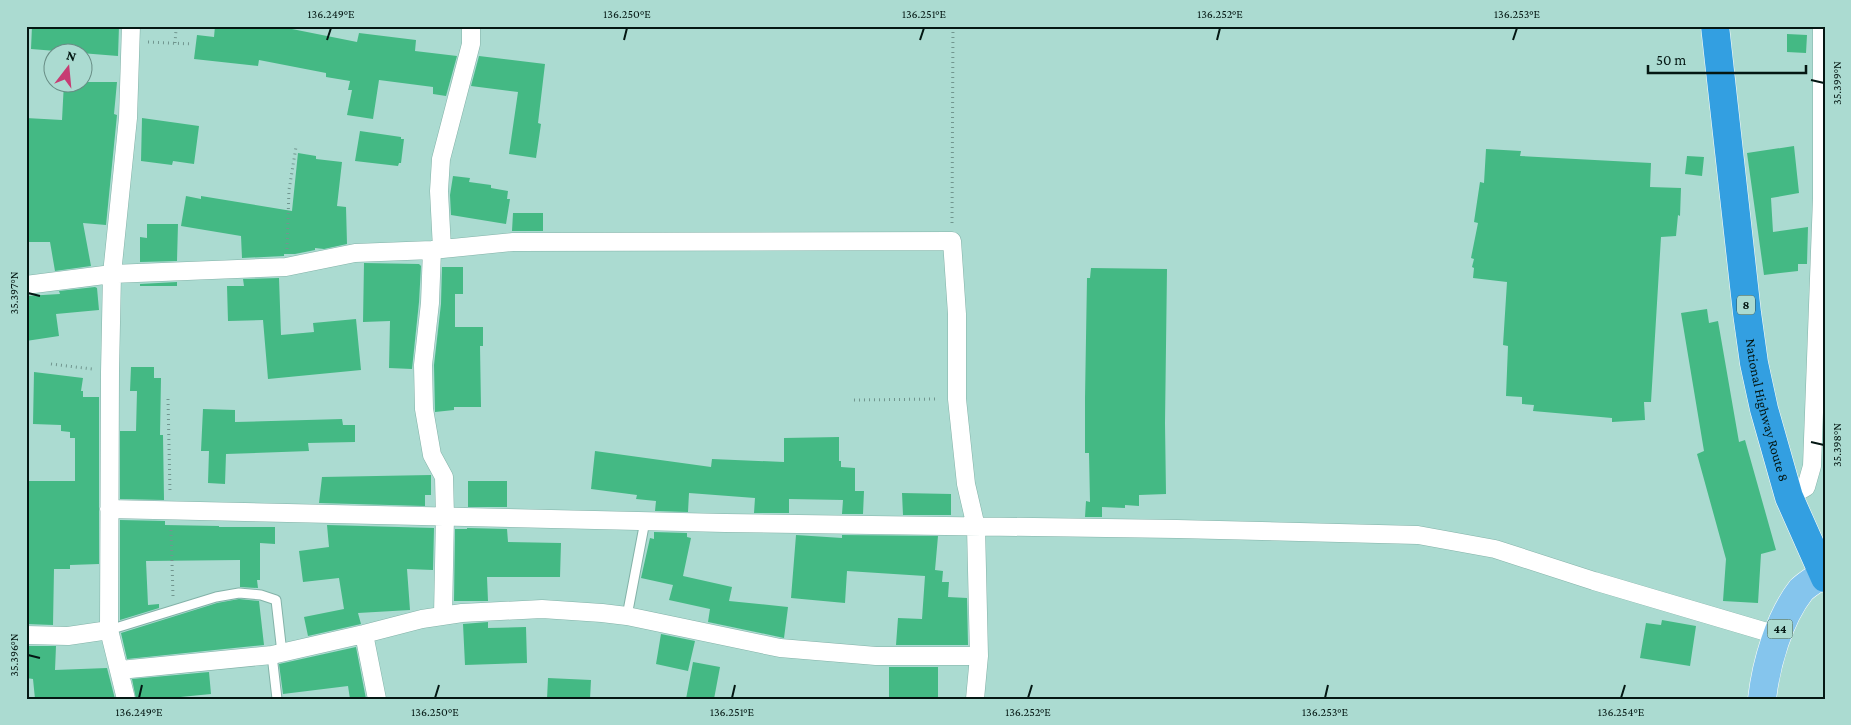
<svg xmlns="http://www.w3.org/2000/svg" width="1851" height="725" font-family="'Crimson Pro',serif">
<rect width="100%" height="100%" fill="#abdbd1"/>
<path fill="#44b984" d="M32,26h87l-1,30 -87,-7z
M215,26h73l-1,2 70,14 2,-9 57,7 -1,11 42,5 -11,40 -13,-2v-7l-54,-7 -6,39 -26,-4 5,-25h-4l2,-9 -24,-4v-4l-67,-13 -1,6 -64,-7 3,-24 17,2z
M1787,34l20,1 -1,18 -19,-1z
M479,56l66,8 -7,59 3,1 -5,34 -27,-4 9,-62 -47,-6z
M64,82h53l-3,32 3,1 -11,110 -23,-2 8,43 -36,5 -5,-29h-24v-124l36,2z
M142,118l57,8 -5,38 -21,-3 -1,4 -31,-4z
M360,131l41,6v2h3l-3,24h-2l-1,3 -43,-5z
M1794,146l5,47 -28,5 2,34 35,-5 -1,37h-9v7l-34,4 -17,-122z
M1486,149l35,2 -1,5 131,7 -1,24 31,1 -1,28 -2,-1 -2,21 -15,1 -10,165h-7l1,18 -33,2v-4l-79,-7 1,-6 -12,-1v-7l-16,-1 2,-50 -5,-1 4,-63 -34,-4 1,-10 -2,-1 2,-8 -3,-1 7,-35 -4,-1 6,-40 4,1z
M298,153l18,3v3l26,3 -5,44 9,1 1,37 -23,5 -9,-1v2l-20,4h-11v2l-42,2 -1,-22 -60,-10 5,-30 15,3v-3l91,15z
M1687,156l17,1 -2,19 -17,-2z
M453,176l17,2 -1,4 22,3v3l17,3 -1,8h3l-4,25 -55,-9 -1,-20z
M513,213h30v18h-31z
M147,224h31l-1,37 -37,1v-25l7,1z
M364,263l55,1 2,2 -2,36 -7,67 -23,-1 1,-47 -27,1z
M442,267h21v27h-8v33h28v19h-3l1,61h-27v3l-19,2 -1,-47 7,-61z
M1091,268l76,1 -2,154 1,71 -27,1v11l-14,-1v3l-23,-1v10h-17l1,-16 4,1 -1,-49h-4v-55l2,-120h3z
M279,278l2,57 33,-3 -1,-9 43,-4 5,51 -93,9 -5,-59 -35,1 -1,-35h17l-1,-7z
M177,282v4h-37v-2z
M95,287l2,1 2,22 -43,4 3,22 -33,5v-45l34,-2 -1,-3z
M1707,309l2,14 9,-2 21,121 6,-2 31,110 -15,4 -3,49 -35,-2 3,-42 -29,-105 7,-3 -23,-138z
M131,367h23v11h7l-1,57h3l1,65 -44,-1v-68h16l1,-40h-7z
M34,372l49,6 -2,13h2v6h16v167l-29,1v4h-16l-1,56 -27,-1v-143h49v-43h-5v-6l-9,-1v-6l-28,-1z
M203,409l32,1v12l107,-3 1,6h12v17l-47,1 1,8 -83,3 -1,30 -17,-1 1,-32h-8z
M839,437v24h2v6l14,1v23h9l-1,23h-21l1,-14 -54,-1v14h-35l1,-15 -66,-5 -1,19 -33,-1 1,-10 -20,-2 1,-4 -46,-6 4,-38 116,16 1,-8 72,3v-24z
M431,475v20h-6v11l-106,-3 3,-26z
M468,481h39v26h-39z
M902,493l49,1v21h-48z
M120,520l45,1v4l54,1v1h56v17l-15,-1v37h-3l1,8 -18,-1v-27l-94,1 2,44 11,-1v4l-39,12z
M327,525l107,3 -1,42 -26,-1 3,41 -52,3 3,11 -53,12 -4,-19 40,-8 -5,-31 -36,4 -4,-31 30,-4z
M467,528l40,1 1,13 53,1 -1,34h-73l1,24h-34l1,-72h12z
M654,532l33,1v4l4,1 -8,38 49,11 -3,14 59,6 -4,31 -76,-16 2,-13 -41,-9 4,-15 -32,-7 9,-40 4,1z
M796,535l46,3v-3l96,1 -3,34 8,1 -1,11h7l-1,15 19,1 1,47h-72l2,-27 24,1 3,-43 -78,-5 -2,32 -54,-5z
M239,599l20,2 5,44 -137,14 -6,-26 96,-30z
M1662,620l34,6 -6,40 -50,-8 6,-35 15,2z
M488,622v6l38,-1 1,36 -62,2 -2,-41z
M661,634l34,7 -7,30 -32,-7z
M26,646h30l-1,24 52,-2 8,31h-80l-2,-20 -7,-1z
M356,647l10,52h-16l-2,-13 -65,8 -4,-30z
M693,662l27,5 -6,32h-28z
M889,667h49v31l-49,-1z
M209,672l2,22 -51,5h-24l-4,-20z
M548,678l43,2 -1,19h-43z"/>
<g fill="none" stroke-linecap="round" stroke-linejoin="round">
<g stroke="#83b2a8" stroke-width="11">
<path id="lane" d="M627,616l18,-95
M109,630l107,-33 23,-4 22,2 15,5 6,53
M272,655l5,44"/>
</g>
<g stroke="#83b2a8" stroke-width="19">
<path id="street" d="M442,249l-3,-58 2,-32 30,-115v-18
M432,250l-2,53 -7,62 1,44 8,46 12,22 1,39 -2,99
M26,285l86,-11 174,-7 69,-14 77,-3 81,-8 439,-1 5,73v85l9,85 10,43 3,129 -4,43
M1789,497l17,-10 6,-21 10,-268v-172
M109,509l616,14 452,6 241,6 77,14 99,32 183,54
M364,634l13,65
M26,635l42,1 41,-6
M120,670l152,-15 92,-21 58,-15 40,-6 80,-4 60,4 25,3 153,32 96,8h103
M126,699l-17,-69 1,-258 2,-98 16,-156 3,-92"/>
</g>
<g stroke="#fff" stroke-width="29">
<path id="primary" d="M1762,699c4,-35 17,-81 39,-109 6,-6 15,-11 22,-16"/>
</g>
<g stroke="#fff" stroke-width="29">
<g id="highway">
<path id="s1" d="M1715,26l32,287 7,50 10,46 25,88 36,81"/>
</g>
</g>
<path stroke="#71968f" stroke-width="3" stroke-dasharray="1 4" stroke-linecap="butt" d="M148,42l44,2
M175,43l1,-13
M952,223l1,-197
M287,249l2,-59 7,-43
M51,364l41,5
M168,399l2,94
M854,400l85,-1
M171,530l2,66"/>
<use href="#lane" stroke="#fff" stroke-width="9"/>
<use href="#street" stroke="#fff" stroke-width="18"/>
<use href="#primary" stroke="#85c5ed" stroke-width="28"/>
<use href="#highway" stroke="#339fe1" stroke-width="28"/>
</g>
<path fill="none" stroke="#041713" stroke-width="2" d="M327,40l4,-12M624,40l3,-12M920,40l4,-12M1217,40l3,-12M1513,40l4,-12M1811,80l13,3M28,293l12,3M1811,442l13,3M28,655l12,3M139,698l3,-13M435,698l4,-13M732,698l3,-13M1028,698l4,-13M1325,698l3,-13M1621,698l4,-13"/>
<g text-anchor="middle" stroke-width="4" stroke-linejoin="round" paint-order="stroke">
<g fill="#abdbd1" stroke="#36524c" stroke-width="1">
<rect x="1737" y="295.5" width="18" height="19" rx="4"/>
<rect x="1767.5" y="619.5" width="25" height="19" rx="4"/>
</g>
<g font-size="12" font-weight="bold" fill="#041713">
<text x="1746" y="309">8</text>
<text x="1780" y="633">44</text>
</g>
<g font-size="14" fill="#041713" stroke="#abdbd1">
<text dy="5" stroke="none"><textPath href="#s1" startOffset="388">National Highway Route 8</textPath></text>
</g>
</g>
<rect width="1851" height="725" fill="none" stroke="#abdbd1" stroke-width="55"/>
<g transform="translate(68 68) rotate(16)"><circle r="24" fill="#abdbd1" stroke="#688d85"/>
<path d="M0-4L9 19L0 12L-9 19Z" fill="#c73c73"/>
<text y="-8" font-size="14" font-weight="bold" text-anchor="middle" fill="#041713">N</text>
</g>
<path d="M1648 65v8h158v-8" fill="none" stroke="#041713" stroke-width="2.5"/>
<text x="1656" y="65" font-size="15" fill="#041713" stroke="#abdbd1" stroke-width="4" paint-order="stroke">50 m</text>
<rect x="28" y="28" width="1796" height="670" fill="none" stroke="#041713" stroke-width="2"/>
<g font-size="12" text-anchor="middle" fill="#041713">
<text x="331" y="18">136.249°E</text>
<text x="627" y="18">136.250°E</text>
<text x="924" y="18">136.251°E</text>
<text x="1220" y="18">136.252°E</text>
<text x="1517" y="18">136.253°E</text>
<text transform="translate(1837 83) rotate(-90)" y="4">35.399°N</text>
<text transform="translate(14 293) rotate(-90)" y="4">35.397°N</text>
<text transform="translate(1837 445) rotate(-90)" y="4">35.398°N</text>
<text transform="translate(14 655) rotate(-90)" y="4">35.396°N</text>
<text x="139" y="716">136.249°E</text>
<text x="435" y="716">136.250°E</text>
<text x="732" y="716">136.251°E</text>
<text x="1028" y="716">136.252°E</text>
<text x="1325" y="716">136.253°E</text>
<text x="1621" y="716">136.254°E</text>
</g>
</svg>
